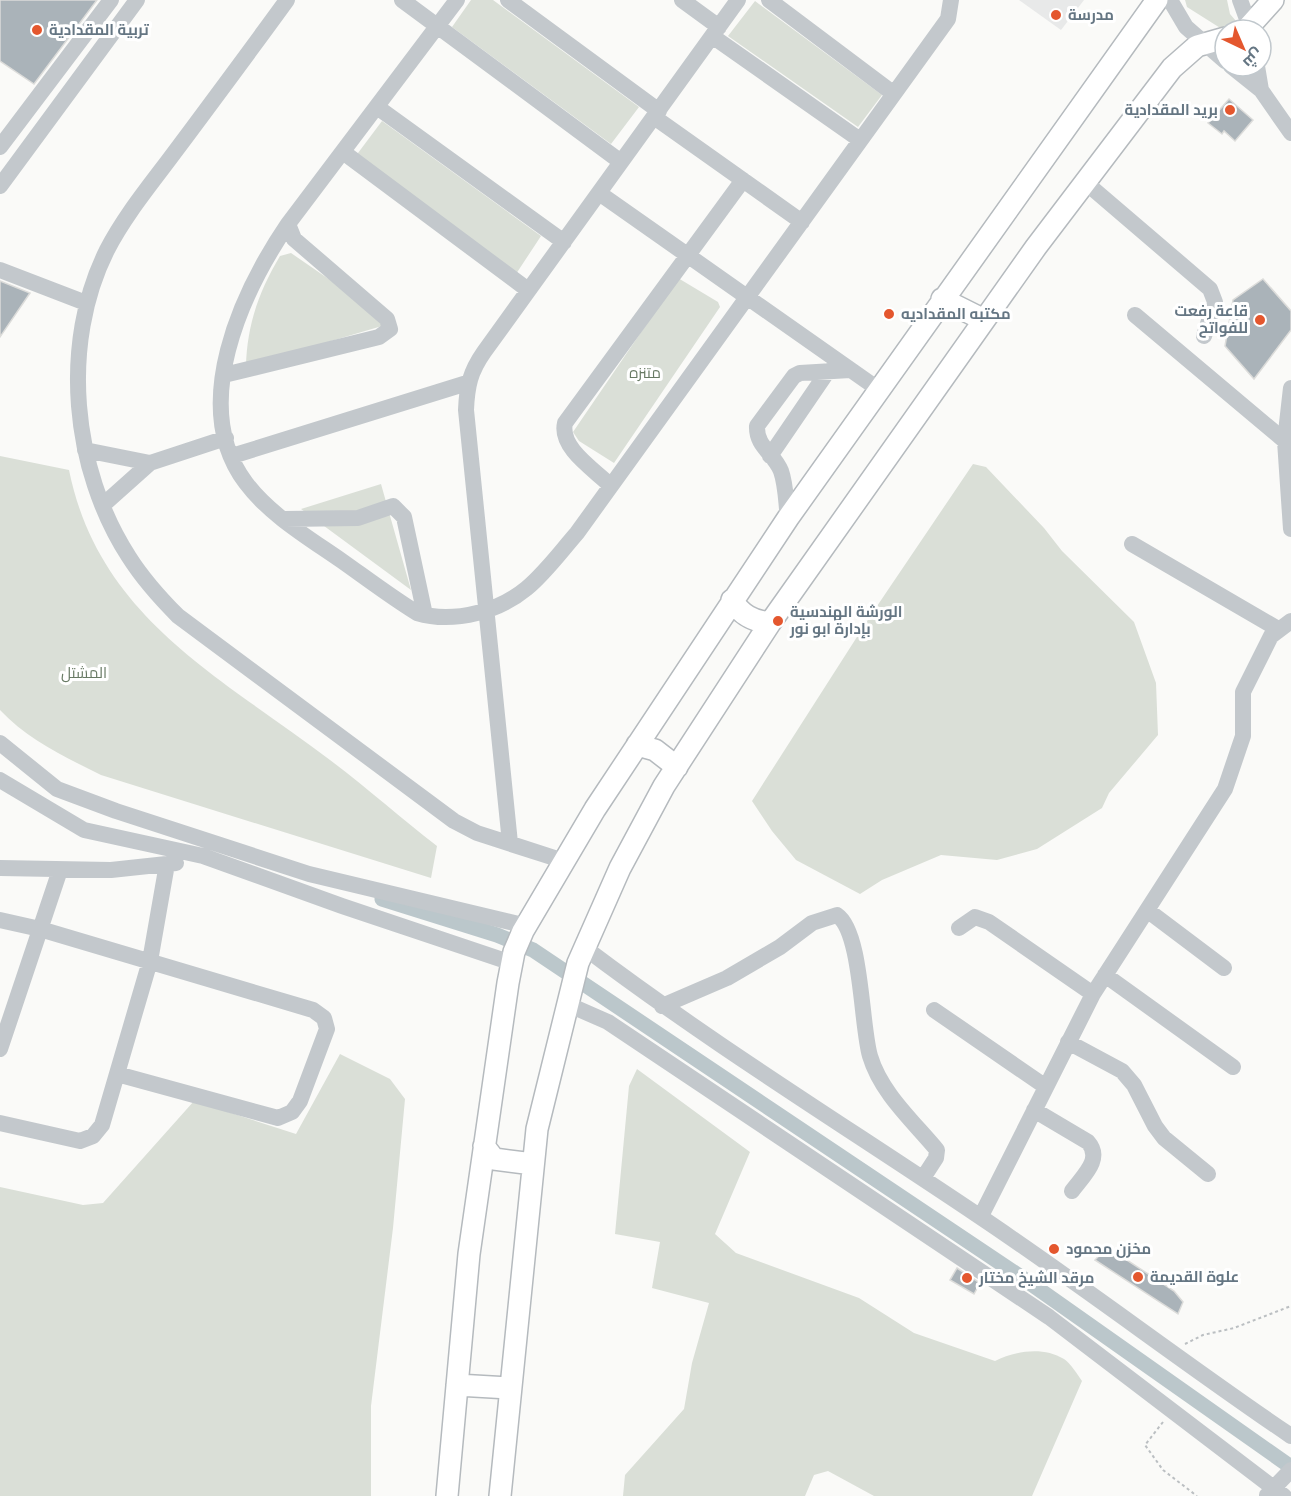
<svg xmlns="http://www.w3.org/2000/svg" width="1291" height="1496" font-family="Ubuntu,Cairo,sans-serif">
<rect width="100%" height="100%" fill="#fafaf8"/>
<path fill="#e8e9e9" d="M1019,0h65l-23,30z"/>
<path fill="#dadfd7" d="M471,0h22l146,107 -28,37 -159,-117z
M1185,0h42l3,14 6,7 -5,9 -6,1 -38,-24z
M755,1l127,94 -24,32 -130,-91z
M382,121l159,115 -25,38 -161,-117z
M291,253l84,58 7,15 -136,40c1,-41 13,-75 34,-110z
M678,278l40,24 2,5 -106,156 -35,-22 -6,-9z
M0,456l69,14c30,148 152,207 261,290 37,28 71,58 107,86l-6,32 -330,-103c-36,-18 -73,-35 -101,-65z
M973,464l13,3 58,61 18,23 72,71 22,61 2,52 -49,58 -7,15 -65,41 -40,11 -56,-5 -59,25 -22,14 -64,-34 -24,-29 -20,-30 119,-186z
M381,484l30,106 -110,-81z
M340,1054l50,25 15,20 -12,129 -22,178v90h-371v-309l83,18 20,-2 91,-102 102,33z
M637,1069l113,83 -35,82 21,19 123,45 55,35 81,28c20,-10 48,-15 69,-2 7,5 13,15 18,22l-50,115h-158l-46,-25 -14,4 -9,21h-182l2,-21 59,-66 8,-46 17,-60 -57,-15 8,-46 -45,-8 14,-148z"/>
<g fill="none" stroke-linecap="round" stroke-linejoin="round">
<path stroke="#bbc7cb" stroke-width="15" d="M382,899l115,36 36,15 494,331 264,186"/>
</g>
<path fill="#aab3b9" stroke="#dcdcda" stroke-width="1.5" d="M0,0h97l-63,84 -34,-23z
M1229,99l24,21 -18,21 -11,-10 -2,3 -14,-11z
M1263,279l28,32v19l-37,49 -29,-33 8,-46z
M0,281l30,12 -30,44z
M1107,1247l67,44 9,11 -5,12 -83,-54z
M957,1268l23,15 -6,11 -24,-14z"/>
<g fill="none" stroke-linecap="round" stroke-linejoin="round">
<g stroke="#b5babe" stroke-width="24">
<path id="major" d="M1246,30l27,-30
M942,299l42,21
M732,600c9,15 21,21 38,23
M637,745l18,5 22,17
M484,1146l10,13 39,5
M457,1385l52,3
M447,1496l22,-242 39,-271 6,-31 9,-21 72,-122 193,-291 369,-518
M500,1496l37,-367 41,-166 42,-95 44,-82 106,-163 266,-376 136,-179 25,-22 28,-8"/>
</g>
<path stroke="#bbbfc2" stroke-width="2" stroke-dasharray="3 3" stroke-linecap="butt" d="M1185,1344l18,-9 31,-7 57,-22
M1163,1422l-18,23 18,25 34,26"/>
<path stroke="#c3c8cc" stroke-width="16" d="M287,0c-37,51 -75,102 -113,153 -23,31 -49,62 -67,97 -47,94 -35,219 22,307 14,22 31,41 49,59l276,205 23,12 87,28
M402,0l219,162
M508,0l151,111
M682,0l37,27
M769,0l125,94
M1170,0l16,27 39,34
M1240,0l11,30
M712,36l148,104
M1231,66l30,24 30,43
M1257,66l4,24
M377,107l187,135
M654,117l148,105
M0,147l111,-147
M343,152l185,138
M1085,182l125,107 5,13 -11,34
M0,186l137,-186
M599,193l279,196
M288,224c-46,68 -100,182 -42,259 24,32 63,55 96,78 24,17 49,36 75,52 20,6 40,5 60,0 49,-12 68,-43 100,-80l371,-514 3,-19
M0,270l86,33
M1135,315l150,126
M224,375l155,-38 11,-8 -3,-10 -93,-80 -6,-15 169,-224
M1291,388l-6,53 6,88
M85,450l65,13
M232,456l235,-73
M770,456l58,-85
M611,486c-16,-16 -52,-38 -46,-63l178,-243
M103,505l47,-42 76,-25
M788,518c-2,-15 -2,-33 -7,-47 -7,-18 -25,-24 -24,-45l37,-50 6,-3 50,-3
M285,519l73,-1 35,-12 11,11 21,98
M1132,544l146,85
M0,743l57,46 59,22 193,63 218,52
M0,780l84,50 119,26 139,50 170,57
M510,843l-44,-433c1,-24 4,-38 18,-58l254,-352
M0,868l111,2 65,-7
M1147,910l77,58
M0,920l40,9 273,81 11,8 3,11 -27,72 -8,11 -14,6 -161,-44
M959,928l16,-11 14,5 104,72
M585,948c127,96 262,179 394,268 106,71 207,149 312,220
M1105,975l128,92
M567,1004l41,18 441,295 235,179
M662,1006l65,-28 53,-31 32,-24 25,-8c25,17 24,111 33,141 11,37 43,65 67,94l-1,8 -13,20
M934,1010l112,77
M1068,1042l54,29 12,14 21,41 9,12 44,36
M0,1049l60,-179
M1034,1110l54,32c15,17 -5,34 -16,49
M0,1123l80,18 13,-5 9,-11 48,-164 17,-97
M981,1216l112,-222 132,-205 18,-53v-44l28,-56 20,-15
M1267,1495l24,-25"/>
<use href="#major" stroke="#fff" stroke-width="21"/>
</g>
<g fill="#e4572e" stroke="#fff" stroke-width="2">
<circle cx="1056" cy="15" r="6"/>
<circle cx="37" cy="30" r="6"/>
<circle cx="1230" cy="110" r="6"/>
<circle cx="889" cy="314" r="6"/>
<circle cx="1260" cy="320" r="6"/>
<circle cx="778" cy="621" r="6"/>
<circle cx="1054" cy="1249" r="6"/>
<circle cx="1138" cy="1277" r="6"/>
<circle cx="967" cy="1278" r="6"/>
</g>
<g text-anchor="middle" stroke-width="6" stroke-linejoin="round" paint-order="stroke">
<g font-size="15" font-weight="bold" fill="#657683" stroke="#fff" text-anchor="start">
<text x="1068" y="20">مدرسة</text>
<text x="49" y="35">تربية المقدادية</text>
<text x="1218" y="115" text-anchor="end">بريد المقدادية</text>
<text x="1248" y="316" text-anchor="end">قاعة رفعت<tspan x="1248" dy="17">للفواتح</tspan></text>
<text x="901" y="319">مكتبه المقداديه</text>
<text x="790" y="617">الورشة الهندسية<tspan x="790" dy="17">بإدارة ابو نور</tspan></text>
<text x="1066" y="1254">مخزن محمود</text>
<text x="1150" y="1282">علوة القديمة</text>
<text x="979" y="1283">مرقد الشيخ مختار</text>
</g>
<g font-size="15" fill="#687a64" stroke="#fff">
<text x="645" y="378">متنزه</text>
<text x="84" y="678">المشتل</text>
</g>
</g>
<g transform="translate(1243 48) rotate(136)"><circle r="28" fill="#ffffff" stroke="#c1c8cd" stroke-width="1.5"/>
<path d="M0-4.5L10 22L0 15L-10 22Z" fill="#e4572e"/>
<text y="-9" font-size="16" font-weight="bold" text-anchor="middle" fill="#657683">ش</text>
</g>
</svg>
